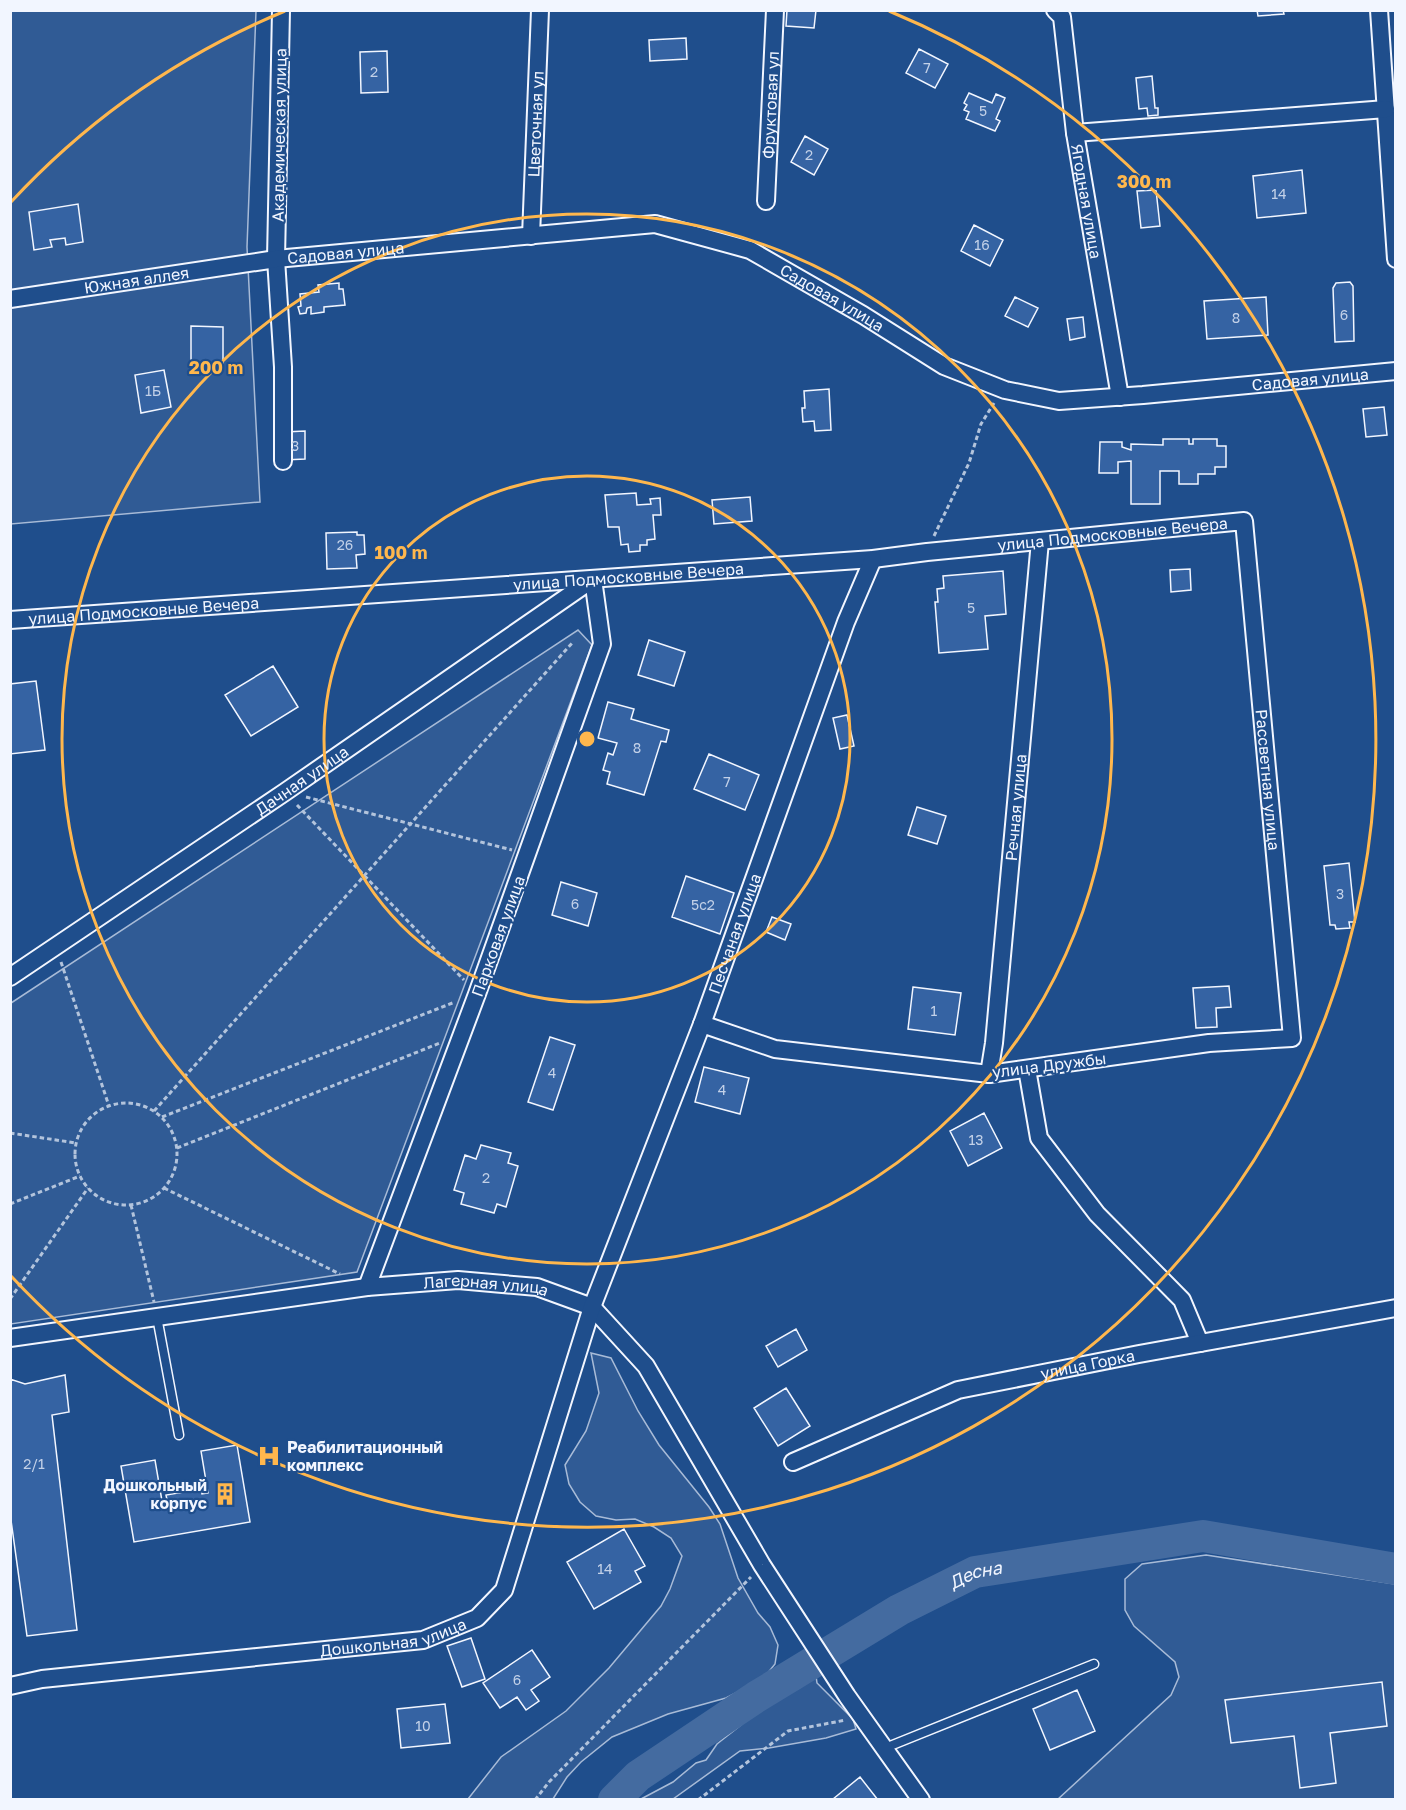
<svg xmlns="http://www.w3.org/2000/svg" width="1406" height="1810" font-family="'Golos Text',sans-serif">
<rect width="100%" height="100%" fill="#1f4e8c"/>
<path fill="#305b95" stroke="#a8bbd7" stroke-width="1.5" d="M11,11h245l-9,236 13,255 -249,22z
M578,630l14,15 -235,627 -346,52v-321z
M591,1353l20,5 27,53 21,34 50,62 11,17 18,54 20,35 12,14 8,18 -3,19 -12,15 -37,19 -58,16 -56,23 -31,25 -14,15 -14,22h-85l33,-42 65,-46 43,-43 52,-62 9,-17 12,-33 -11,-18 -17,-11 -19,-8 -19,1 -20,-4 -16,-14 -11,-18 -4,-19 21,-34 13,-38z
M1206,1555l189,29v215l-338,1 114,-105 8,-18 -4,-15 -41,-36 -9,-16v-31l17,-15z
M816,1676l1,7 36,36 3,10 -30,9 -57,10 -29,3 -67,48h-32l32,-17 23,-19 10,-3 11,-16 24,-19 5,-8 16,-12 37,-17z"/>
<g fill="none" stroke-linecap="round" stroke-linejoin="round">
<path stroke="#446ba0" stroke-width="32" id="s1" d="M614,1800l24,-24 118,-79 143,-87 76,-38 228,-36 193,33"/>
</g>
<path fill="#3563a3" stroke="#f2f6ff" stroke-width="1.5" d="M787,10h29l-2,18 -28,-2z
M1257,10h26l1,4 -26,2z
M686,38l1,21 -37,2 -1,-21z
M919,49l29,15 -13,24 -29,-15z
M387,51l1,41 -27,1 -1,-41z
M1152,76l3,32h3v7l-10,1 -1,-8 -8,1 -3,-31z
M969,93l23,10 4,-9 9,4 -9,21 4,2 -5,10 -29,-12 3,-7 -5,-2 3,-5 -3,-2z
M805,136l23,13 -14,26 -23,-13z
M1302,170l4,43 -49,5 -4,-42z
M1156,190l4,36 -19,2 -4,-37z
M78,204l5,38 -17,3 -1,-7 -15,2 2,7 -18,3 -5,-38z
M974,225l29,15 -13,26 -29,-15z
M1350,282l3,4 1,55 -19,1 -2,-54 3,-5z
M339,283v6h4l2,16 -21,2v5l-13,2v-7l-4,1 -1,5 -6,1 -2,-7 3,-1 -1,-12 19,-2 -1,-7z
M1015,297l23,11 -10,19 -23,-11z
M1266,297l2,38 -61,4 -3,-38z
M1083,317l2,20 -15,3 -3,-21z
M191,326l32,1v40h-32z
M164,370l7,37 -30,6 -6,-38z
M829,389l2,41 -16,1 -1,-10 -11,1 -1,-14h3l-1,-17z
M1384,407l3,28 -21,2 -3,-28z
M305,431v28l-21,1v-28z
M1163,439h26v5h4v-5h24v7h9v21h-11v7h-17v10h-19v-13h-19v33h-29v-43l-13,1v11h-19l1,-31h22v5l9,3v-6l32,1z
M636,493l1,12 14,-1 -1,-5 10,-1 1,17h-8l2,24 -8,1v5h-7v6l-11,1 -1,-8 -7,1 -2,-18h-11l-3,-32z
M750,497l2,24 -38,3 -2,-24z
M357,532v3h7l1,19 -9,1 1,13 -30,1 -1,-36z
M1190,569l1,21 -20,2 -1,-22z
M1003,571l3,43 -21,2 3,33 -49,4 -4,-51h3l-1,-13 7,-1 -1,-12z
M649,640l36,12 -11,34 -36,-11z
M273,666l25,41 -47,29 -26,-41z
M36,681l9,69 -35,4v-70z
M608,702l26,7 -3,10 38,11 -3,12 -5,-1 -17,54 -37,-11 3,-12 -7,-2 5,-17 5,2 4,-12 -19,-5z
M847,715l7,31 -14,3 -7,-31z
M709,754l50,21 -14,35 -51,-21z
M917,807l29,9 -9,28 -29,-9z
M1349,863l6,59h-6l1,6 -14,1 -1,-4h-5l-6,-59z
M686,876l48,17 -14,41 -48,-17z
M561,882l36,11 -9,33 -36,-11z
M772,917l19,7 -6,16 -19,-8z
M1229,986l2,21 -15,1 1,19 -21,1 -3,-40z
M913,987l48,6 -6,42 -47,-6z
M550,1037l25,8 -22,65 -25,-8z
M704,1067l45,11 -9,36 -45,-12z
M984,1113l18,35 -34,18 -18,-35z
M481,1145l30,8 -3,10 10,3 -12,41 -9,-3 -3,9 -33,-9 3,-11 -10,-3 11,-35 11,4z
M796,1329l11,21 -29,17 -12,-21z
M65,1375l4,37 -17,3 25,215 -50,6 -17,-123v-134l15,5z
M786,1388l24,38 -32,20 -24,-38z
M237,1445l13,77 -116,20 -13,-76 34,-6 7,41 5,-1 -1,-5 35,-6 1,5 6,-1 -7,-42z
M624,1529l21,37 -10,5 6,11 -47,27 -27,-47z
M471,1638l14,41 -23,8 -15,-41z
M532,1650l18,27 -19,13 8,11 -13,9 -9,-13 -17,11 -17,-25z
M1382,1682l5,44 -57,7 6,50 -36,5 -6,-52 -63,7 -6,-43z
M1077,1690l18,41 -45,19 -17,-41z
M445,1704l5,39 -49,5 -4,-39z
M860,1777l18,23h-45v-1z"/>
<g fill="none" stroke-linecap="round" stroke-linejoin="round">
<g stroke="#f2f6ff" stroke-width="11">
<path id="lane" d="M157,1317l22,118
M885,1748l209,-84"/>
</g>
<g stroke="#f2f6ff" stroke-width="20">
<g id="street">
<path d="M281,10l-5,249 7,108v94"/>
<path id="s2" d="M1055,10l7,7 13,116 45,264"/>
<path d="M1379,10l17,249"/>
<path d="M1075,133l311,-24"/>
<path id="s3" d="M766,201l9,-191"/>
<path id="s4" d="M531,236l9,-226"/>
<path id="s5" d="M10,299l266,-40 379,-35 95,26 113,65 81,51 61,24 54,11 84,-6 253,-24"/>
<path id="s6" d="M10,620l863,-61 54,-7 317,-31 48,517 -83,5 -220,31 -214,-25 -73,-25"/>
<path id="s7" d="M10,977l275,-185 308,-213 9,65 -125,350 -110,293"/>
<path d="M1027,1069l12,69 58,76 85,86 18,43"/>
<path id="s8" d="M989,1074l5,-31 46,-502"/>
<path id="s9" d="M10,1338l357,-51 91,-7 79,7 55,20 54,59 116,199 85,131 74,104"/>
<path id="s10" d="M793,1462l165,-72 181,-36 257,-46"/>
<path id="s11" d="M10,1686l32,-7 381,-39 54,-22 27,-28 88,-283 110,-283 144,-402 27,-63"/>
</g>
</g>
<path stroke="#b3c4dc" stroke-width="3" stroke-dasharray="4.5 3" stroke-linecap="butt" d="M934,536l35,-73 12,-39 13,-21
M306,797l206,53
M297,805l167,175
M61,962l48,144
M75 1154a51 51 0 1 1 102 0a51 51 0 1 1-102 0Z
M154,1111l419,-469
M162,1117l293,-115
M10,1133l66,10
M177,1148l263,-105
M164,1188l176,86
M10,1204l70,-28
M131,1205l23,97
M10,1299l78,-111
M535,1800l14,-18 202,-205
M698,1800l90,-69 58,-11"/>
<use href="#lane" stroke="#1f4e8c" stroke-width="8"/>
<use href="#street" stroke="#1f4e8c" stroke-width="16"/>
</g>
<g fill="none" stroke="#ffb74d" stroke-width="3">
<circle cx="587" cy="739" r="263"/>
<circle cx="587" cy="739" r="525"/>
<path d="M11 202A788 788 0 0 1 285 11M889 11A788 788 0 1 1 11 1276"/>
</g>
<defs>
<g id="hospital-bare" transform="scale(1.8)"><path d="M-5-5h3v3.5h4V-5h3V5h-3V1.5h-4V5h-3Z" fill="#ffb74d" stroke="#1f4e8c" stroke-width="2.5" paint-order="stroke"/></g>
<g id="building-bare" transform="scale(1.8)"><path d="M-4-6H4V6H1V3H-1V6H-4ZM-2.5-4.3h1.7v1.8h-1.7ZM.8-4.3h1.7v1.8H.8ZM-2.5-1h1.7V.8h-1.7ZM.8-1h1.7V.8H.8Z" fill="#ffb74d" stroke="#1f4e8c" stroke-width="2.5" paint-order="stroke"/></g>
</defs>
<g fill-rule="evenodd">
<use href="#hospital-bare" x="269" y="1456"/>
<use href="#building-bare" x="225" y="1494"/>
</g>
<g text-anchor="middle" stroke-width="4.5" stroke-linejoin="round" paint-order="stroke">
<g font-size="14" fill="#c3d1e8">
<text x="927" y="73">7</text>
<text x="374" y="77">2</text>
<text x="983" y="116">5</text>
<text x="809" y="160">2</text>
<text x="1279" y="199">14</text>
<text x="982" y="250">16</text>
<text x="1344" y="320">6</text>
<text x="1236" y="323">8</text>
<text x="153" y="396">1Б</text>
<text x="295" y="451">3</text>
<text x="345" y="550">26</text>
<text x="971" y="613">5</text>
<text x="637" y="753">8</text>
<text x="727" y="787">7</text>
<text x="1340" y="899">3</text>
<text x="575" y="909">6</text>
<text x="703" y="910">5с2</text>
<text x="934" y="1016">1</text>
<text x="552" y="1078">4</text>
<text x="722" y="1095">4</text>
<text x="976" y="1145">13</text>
<text x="486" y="1183">2</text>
<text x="34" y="1469">2/1</text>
<text x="605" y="1574">14</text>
<text x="517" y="1685">6</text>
<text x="423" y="1731">10</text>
</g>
<g font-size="16" fill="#f2f6ff" stroke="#1f4e8c">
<text dy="6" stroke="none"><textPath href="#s3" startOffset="96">Фруктовая ул</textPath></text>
<text dy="6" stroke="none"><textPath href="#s4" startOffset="112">Цветочная ул</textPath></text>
<text transform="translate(279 135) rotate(-89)" y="6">Академическая улица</text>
<text dy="6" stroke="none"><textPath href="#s2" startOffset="196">Ягодная улица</textPath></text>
<text dy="6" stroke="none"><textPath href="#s5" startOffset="339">Садовая улица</textPath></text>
<text dy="6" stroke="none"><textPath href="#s5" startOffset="128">Южная аллея</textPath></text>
<text dy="6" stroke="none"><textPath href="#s5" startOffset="843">Садовая улица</textPath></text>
<text dy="6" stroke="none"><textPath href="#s5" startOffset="1347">Садовая улица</textPath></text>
<text dy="6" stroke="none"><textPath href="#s6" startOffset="1106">улица Подмосковные Вечера</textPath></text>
<text dy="6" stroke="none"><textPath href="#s6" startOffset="620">улица Подмосковные Вечера</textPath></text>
<text dy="6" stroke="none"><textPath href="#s6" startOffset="134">улица Подмосковные Вечера</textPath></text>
<text dy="6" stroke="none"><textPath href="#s7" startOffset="352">Дачная улица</textPath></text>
<text dy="6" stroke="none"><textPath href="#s6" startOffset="1498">Рассветная улица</textPath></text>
<text dy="6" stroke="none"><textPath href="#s8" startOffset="268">Речная улица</textPath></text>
<text dy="6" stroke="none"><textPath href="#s11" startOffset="1209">Песчаная улица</textPath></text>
<text transform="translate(498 936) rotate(-70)" y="6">Парковая улица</text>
<text transform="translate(1049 1065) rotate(-7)" y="6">улица Дружбы</text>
<text dy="6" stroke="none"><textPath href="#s9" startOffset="480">Лагерная улица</textPath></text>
<text dy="6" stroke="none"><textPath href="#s10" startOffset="312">улица Горка</textPath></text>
<text dy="6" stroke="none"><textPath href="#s11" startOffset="387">Дошкольная улица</textPath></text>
</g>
<g font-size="16" font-weight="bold" fill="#f2f6ff" stroke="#1f4e8c" text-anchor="start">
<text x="287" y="1453">Реабилитационный<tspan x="287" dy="18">комплекс</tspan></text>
<text x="207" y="1491" text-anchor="end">Дошкольный<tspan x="207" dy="18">корпус</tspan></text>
</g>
<g font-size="18" font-style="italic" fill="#f2f6ff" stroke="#1f4e8c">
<text dy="6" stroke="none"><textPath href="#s1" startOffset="428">Десна</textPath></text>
</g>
</g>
<circle cx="587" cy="739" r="9" fill="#ffb74d" stroke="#1f4e8c" stroke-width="3"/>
<g font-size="18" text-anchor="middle" font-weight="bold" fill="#ffb74d" stroke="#1f4e8c" stroke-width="4.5" stroke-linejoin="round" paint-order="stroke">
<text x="1144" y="188">300 m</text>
<text x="216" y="374">200 m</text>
<text x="401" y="559">100 m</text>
</g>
<rect width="1406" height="1810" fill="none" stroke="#f2f6ff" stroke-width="24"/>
</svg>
